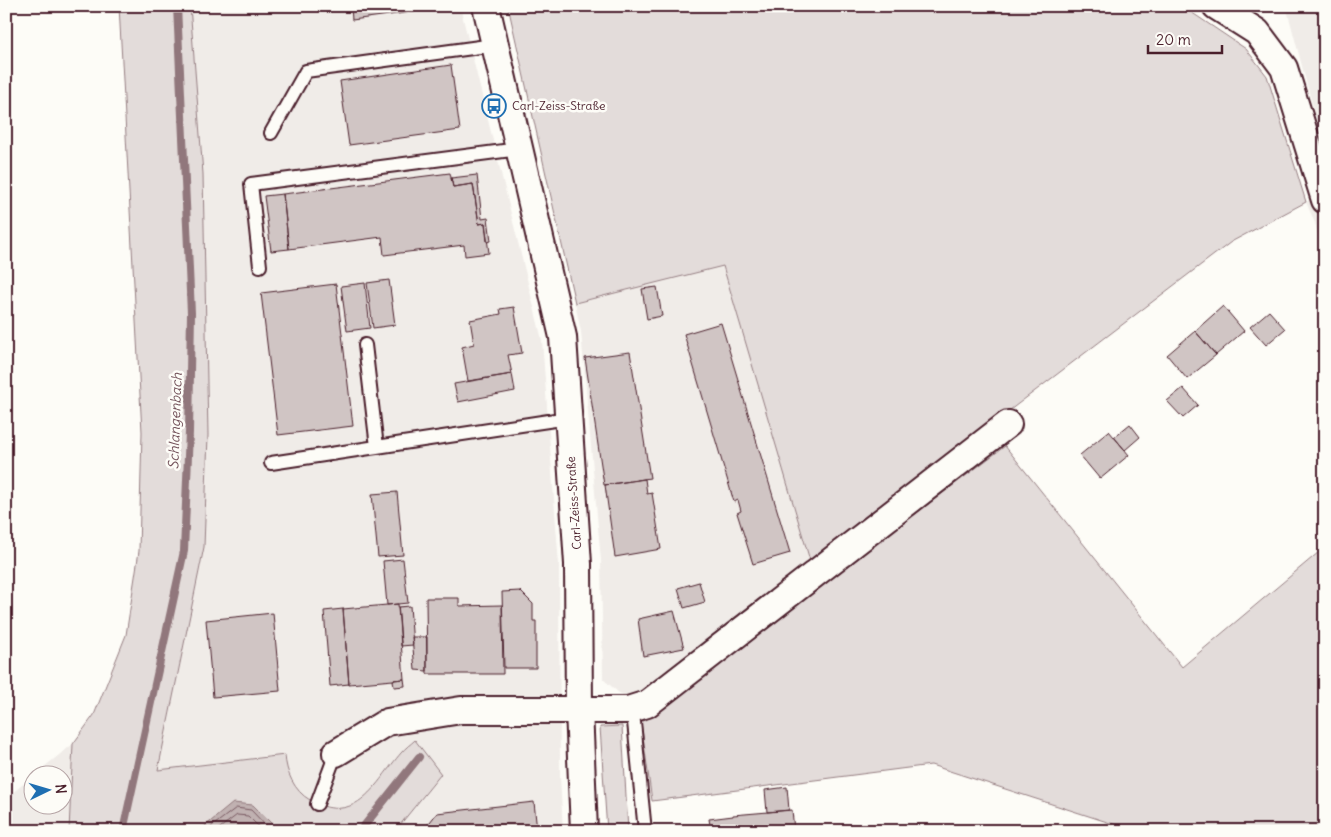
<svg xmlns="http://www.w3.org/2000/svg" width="1331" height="837" font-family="Delius,sans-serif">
<rect width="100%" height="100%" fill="#fdfcf7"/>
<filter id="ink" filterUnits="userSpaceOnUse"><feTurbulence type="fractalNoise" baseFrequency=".02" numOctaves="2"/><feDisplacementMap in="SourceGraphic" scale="10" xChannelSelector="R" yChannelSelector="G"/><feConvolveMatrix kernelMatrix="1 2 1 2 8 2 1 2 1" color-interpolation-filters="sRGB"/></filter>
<g filter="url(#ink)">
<path fill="#f0ece8" d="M190,6h270l82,334 17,225 1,211 3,55h-168l46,-57 -39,-22 -34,43 -25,14 -26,-5 -15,-8 -10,-14 -7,-19v-8l-127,15 46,-223 4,-112 -5,-261z
M1286,6h39v142l-2,-3z
M1325,193v68l-10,-38 -9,-21z
M723,266l88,298 -163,131 -19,2 -10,-4 -16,-14 -2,-118 -20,-229 -6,-29z
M73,744l-4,87h-63v-33l26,-21v27h30v-30h-27z"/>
<path fill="#e3dcda" stroke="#967e82" d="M119,6h71l13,168 5,261 -4,112 -46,223 127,-15c1,17 9,36 25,45 47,27 66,-18 91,-47 4,-5 10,-9 14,-13l26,34 -46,57h-326l4,-87 21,-29 32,-80 13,-84 3,-119z
M508,6h674l64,43 21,27 39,126 -75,40 -242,184 -178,138 -88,-298 -148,37z
M1005,446l177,221 143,-120v284h-190l-204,-66 -279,36 -11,-79z
M622,726l6,105h-21l-7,-104z"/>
<path fill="#c0b1b1" stroke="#91777b" d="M233,803l20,2 26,26h-80z"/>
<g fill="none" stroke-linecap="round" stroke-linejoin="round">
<path stroke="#795961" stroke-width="1" d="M206,831l30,-23 15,2 20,21
M216,831l21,-16 11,1 15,15"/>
<path stroke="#91777b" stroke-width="8" d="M123,831l61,-280 5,-119 2,-119 -14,-307
M360,831l59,-74"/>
</g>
<path fill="#d0c5c4" stroke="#4a1f2b" d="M351,6h76v4l-75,10z
M427,6h15v2l-14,2z
M451,65l9,65 -111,15 -9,-64z
M450,173l3,14 20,-3 6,40 6,-1 4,30 -24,3 -1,-11 -80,10 -2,-18 -93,12 -6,-55z
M477,175l5,44 6,-1 3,23 -4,1 -2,-19 -6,1 -6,-40 -20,3 -2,-9z
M283,194l6,55 -18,2 -7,-55z
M389,280l6,45 -22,3 -6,-45z
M365,283l5,45 -23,3 -6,-45z
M336,284l17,142 -75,9 -17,-142z
M657,287l5,29 -15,3 -5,-30z
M1223,306l21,25 -28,24 -21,-24z
M514,307l8,46 -14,2 4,19 -44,7 -6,-34 12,-3 -4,-24 31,-6 -1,-5z
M1269,311l16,18 -19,16 -16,-18z
M721,323l69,230 -37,11 -16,-51 4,-2 -3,-11 -4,2 -50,-168z
M1195,331l21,24 -29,24 -20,-24z
M630,352l20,126 -46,7 -19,-127z
M512,374l3,17 -57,11 -4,-18z
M1183,388l15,17 -15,13 -16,-17z
M1130,424l10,13 -15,13 -11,-13z
M1109,431l20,24 -29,24 -20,-24z
M645,479l2,15 5,-1 9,56 -46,8 -10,-72z
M397,492l6,63 -25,2 -6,-63z
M403,559l5,44 -21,2 -4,-44z
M699,582l6,20 -21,6 -6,-20z
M520,591l13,13v17h3v47h-32l-2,-76z
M426,598h33v8l43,-1 1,69h-76z
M398,604l6,75 -55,5 -6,-75z
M410,606l3,39 -12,1 -3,-39z
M343,609l6,75 -19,2 -6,-75z
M674,611l10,37 -41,8 -5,-37z
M273,613l7,78 -67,6 -7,-77z
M412,637h15v34l-12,-1z
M404,679l1,7 -11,1 -1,-7z
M787,787l2,23 -22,2 -2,-22z
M534,802l3,29h-114l14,-18z
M792,810l2,20 -83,1 -2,-12 24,-3v-1z"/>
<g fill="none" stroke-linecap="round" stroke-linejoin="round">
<g stroke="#4a1f2b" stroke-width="16">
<path id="lane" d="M271,133l35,-62 188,-26
M260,266l-9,-82 268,-35
M365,345l12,102
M271,463l297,-45
M628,710l6,12 11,109
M317,804l19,-51"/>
</g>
<g stroke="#4a1f2b" stroke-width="30">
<path id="street" d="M486,6l77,331 15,227 1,145 5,122
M1216,6l41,26 27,36 41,132
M336,753l51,-31 74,-12h167l19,-6 361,-280"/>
</g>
<use href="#lane" stroke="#fdfcf7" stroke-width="12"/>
<use href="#street" stroke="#fdfcf7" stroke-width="26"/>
</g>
</g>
<defs>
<g id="bus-ring" transform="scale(1.25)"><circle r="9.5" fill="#fdfcf7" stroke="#1f6fb2" stroke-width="1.5"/><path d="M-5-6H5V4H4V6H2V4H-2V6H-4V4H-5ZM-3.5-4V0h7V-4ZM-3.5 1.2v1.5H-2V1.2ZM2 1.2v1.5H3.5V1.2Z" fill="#1f6fb2"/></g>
</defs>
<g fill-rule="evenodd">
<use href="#bus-ring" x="494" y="106"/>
</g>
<g text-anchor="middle" stroke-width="5" stroke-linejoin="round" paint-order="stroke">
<g font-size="12" fill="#4a1f2b" stroke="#fdfcf7" text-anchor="start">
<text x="512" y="110">Carl-Zeiss-Straße</text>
</g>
<g font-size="12" fill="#4a1f2b" stroke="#fdfcf7">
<text transform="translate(574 503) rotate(-94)" y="4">Carl-Zeiss-Straße</text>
</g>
<g font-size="14" font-style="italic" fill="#73525a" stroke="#fdfcf7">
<text transform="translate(175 421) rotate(-88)" y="5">Schlangenbach</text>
</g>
</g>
<rect width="1331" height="837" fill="none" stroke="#fdfcf7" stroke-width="25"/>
<rect x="12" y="12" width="1306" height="812" fill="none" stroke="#4a1f2b" stroke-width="2" filter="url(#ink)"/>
<g transform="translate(48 790) rotate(85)"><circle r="24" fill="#fdfcf7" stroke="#b5a4a5"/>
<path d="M0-4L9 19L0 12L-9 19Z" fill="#1f6fb2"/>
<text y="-8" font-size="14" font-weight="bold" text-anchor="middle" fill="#4a1f2b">N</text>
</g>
<path d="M1148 45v8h74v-8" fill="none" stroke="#4a1f2b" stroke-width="2.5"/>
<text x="1156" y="45" font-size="15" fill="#4a1f2b" stroke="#fdfcf7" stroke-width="4" paint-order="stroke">20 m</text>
</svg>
